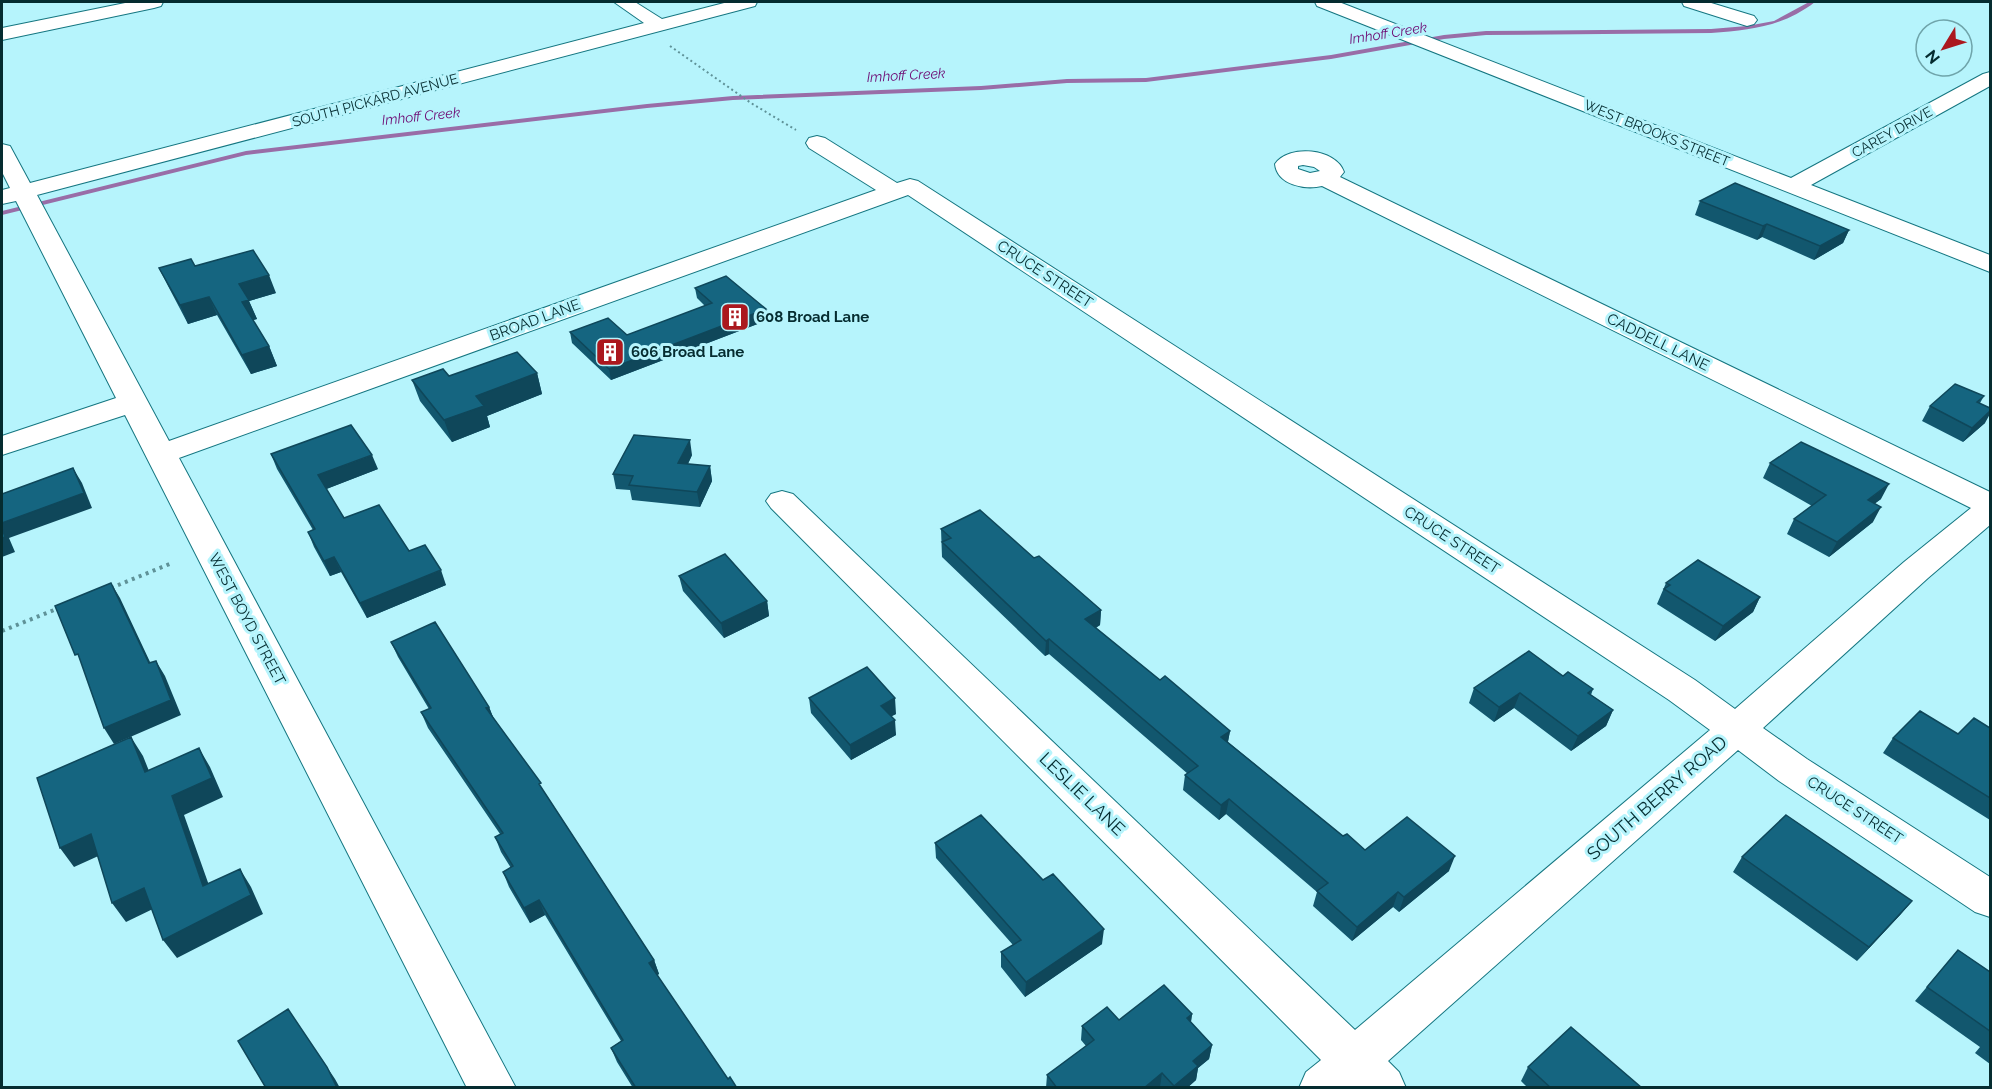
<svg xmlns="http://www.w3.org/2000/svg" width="1992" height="1089" font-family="Raleway,sans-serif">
<rect width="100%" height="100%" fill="#b6f4fc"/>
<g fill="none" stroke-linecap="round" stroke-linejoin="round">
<path fill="#996da7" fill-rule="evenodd" d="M1809,2h6c-33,25 -64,28 -104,31l-225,2 -42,4 -113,20 -185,23 -79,1 -86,7 -248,10 -86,8 -401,47 -244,60v-4l244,-60 401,-47 86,-8 248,-10 86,-7 79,-1 185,-23 113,-20 42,-4 225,-2 36,-3 27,-5z"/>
<g stroke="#157681" stroke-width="2">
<path id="minor" d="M130,2h33l-2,4 -7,2 -152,32v-12z
M614,2h21l27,17 66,-17h29l-2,4 -718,189 132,246 707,-251 -67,-42 -3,-5 3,-5 8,-2 8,2 72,45 13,-4 8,2 777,499 40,29 169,-147 67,-54 -649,-322c-17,4 -45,-1 -47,-22 13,-20 61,-16 69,8l-4,5 650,315v33l-62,53 -165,150 44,31 183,118v40l-15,-5 -196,-131 -41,-31 -350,311 11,11 7,16h-107l7,-16 15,-12 -550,-552 -5,-7 5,-7 11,-3 11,3 562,536 355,-300 -41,-30 -761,-505 -729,263 337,630h-49l-342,-673 -123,40v-19l114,-38 -100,-197 -14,3v-14l8,-2 -8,-16v-28l8,2 20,37 614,-160zM1303,165l11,2 6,4 -10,2 -12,-4v-3z
M1315,2h24l452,176 192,-104 7,-2v14l-179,99 179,70v17l-673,-266z
M1682,2h26l46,14 3,4 -3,4 -7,2 -63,-20z"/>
</g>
<path stroke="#5f9298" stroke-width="2" stroke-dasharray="2 3" stroke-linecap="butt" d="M670,46l81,57 45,27"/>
<path stroke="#5f9298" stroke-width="4" stroke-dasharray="3 4.5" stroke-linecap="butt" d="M111,588l61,-25
M2,631l57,-23"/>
<use href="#minor" fill="#fff" fill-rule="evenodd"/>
</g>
<path fill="#12576e" d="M1700,201l149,29 -6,13 -29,17 -52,-23 -5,3 -62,-25z
M195,266l81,27 -27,8 8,18 -4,1 16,26 8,20 -26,8 -34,-59 -29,9 -20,-38 -9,-18z
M695,288l71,21 2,11 -157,60 -39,-37 -2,-11 57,3 78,-29 -8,-8z
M537,373l5,21 -55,22 3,11 -38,15 -32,-41 -8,-21 37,-4z
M1984,396l-4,7 5,20 -22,19 -41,-21 8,-15z
M271,454l107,15 -52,20 18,29 65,33 37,34 -79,33 -26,-46 -11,4 -16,-29 -6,-15 5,-2 -36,-61z
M692,455l-4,9 22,2 2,15 -12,26 -68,-7 -2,-10 -14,-1 -3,-15z
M1770,463l111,36 -6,4 -2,19 -44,35 -42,-23 7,-15 18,-13 -49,-28z
M941,529l93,29 67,52 -1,15 -4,3 64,52 70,51 -2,11 115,94 22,14 84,21 -50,41 -6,-5 -41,34 -39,-35 4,-14 -91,-78 -7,6 -36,-30 2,-15 3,-1 -139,-120 -4,2 -103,-99z
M679,576l88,25 2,15 -45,22 -41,-47z
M1666,583l94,14 -7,15 -38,29 -58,-37z
M391,642l98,65 4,10 52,76 109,167 5,14 -2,1 71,104 9,9h-104l-16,-26 -6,-14 10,-7 -76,-126 -15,8 -21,-36 -6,-15 8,-4 -10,-16 -6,-15 5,-3 -72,-106 -7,-16 8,-3 -31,-52z
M1563,676l30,13 -2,6 22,15 -7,16 -35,25 -57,-43 -20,14 -25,-19 5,-15z
M809,698l87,16 -5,2 5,19 -45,25 -40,-47z
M1990,728v92l-107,-67 10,-15 65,-4z
M935,843l167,101 -77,53 -24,-30v-15l12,-7 -77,-87z
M1742,857l170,44 -12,14 -43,46 -124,-89z
M1958,950l32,22v92l-15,-11 5,-6 -65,-46z
M1192,1014l-1,8 21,23 -3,14 -11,9 -2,12 -9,8h-141l1,-13 39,-29 -5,-6 1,-14 37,-6z
M1528,1067l114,21h-114l-7,-7z"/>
<path fill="#0f475a" d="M1767,224l-5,13 -5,3 6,-14z
M1849,230l-6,13 -29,17 6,-14z
M269,275l7,18 -27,8 8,18 -7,2 -8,-19 -3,-18z
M209,297l8,18 -29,9 -8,-19z
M766,309l2,11 -157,60 -2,-11z
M269,346l8,20 -26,8 -9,-19z
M537,373l5,21 -55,22 3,11 -38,15 -8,-22 32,-24z
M1990,411v3l-5,9 -22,19 9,-14z
M690,440l2,15 -11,23 -3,-15z
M372,455l6,14 -54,21 -6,-15z
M710,466l2,15 -12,26 -3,-15z
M73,468l9,15 10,25 -83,30 6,14 -13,5v-34z
M1889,484l-8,15 -21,16 8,-15z
M1881,507l-8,15 -44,35 8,-15z
M334,557l7,15 -11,4 -6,-15z
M441,570l5,15 -79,33 -7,-15z
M111,583l9,15 38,81 -9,-16z
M1760,597l-7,15 -38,29 8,-15z
M767,601l2,15 -45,22 -3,-15z
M1101,610l-1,15 -16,9 1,-15z
M1049,639v15l-4,2 1,-15z
M156,661l9,15 16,39 -67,29 -10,-16z
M1520,693l-6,15 -20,14 5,-15z
M895,698l1,16 -13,7 -2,-15z
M489,707l6,15 -9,-14z
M1613,710l-7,16 -35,25 7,-15z
M895,720l1,15 -45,25 -1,-15z
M1230,731l-3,15 -6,-9z
M131,737l12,19 14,35 -12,-19z
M199,748l11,19 13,30 -39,18 32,90 -13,-19 -31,-90z
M1229,799l-3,15 -7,6 2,-15z
M91,834l14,19 -31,14 -14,-19z
M1455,856l-6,15 -50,41 5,-15z
M240,869l11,18 12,27 -86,44 -14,-18z
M144,888l13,19 -31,15 -14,-19z
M1398,892l-5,15 -41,34 5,-14z
M539,900l6,15 -15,8 -6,-15z
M1912,901l-12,14 -43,46 12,-14z
M1104,929l-2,15 -77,53 1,-15z
M654,960l5,14 -5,3 -5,-14z
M1192,1014l-2,14 -3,-10z
M1212,1045l-3,14 -11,9 -2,12 -9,8h-13l19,-27z
M327,1067l8,12 5,9h-3z
M1162,1073l-2,14 -16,1z"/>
<path fill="#156580" stroke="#0f475a" stroke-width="1.5" d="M1735,183l114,47 -29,16 -53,-22 -4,2 -63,-25z
M253,250l16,25 -30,9 10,16 -7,2 27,44 -27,9 -33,-58 -29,8 -21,-37 32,-9 4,7z
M726,276l40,33 -157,60 -39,-37 38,-14 19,17 85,-32 -17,-15z
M517,352l20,21 -61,23 8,10 -40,14 -32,-40 31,-11 6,7z
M1955,384l29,12 -7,6 13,6v3l-18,17 -42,-22z
M351,425l21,30 -54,20 26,43 35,-13 30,46 16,-6 16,25 -81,33 -26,-46 -10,4 -16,-29 7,-3 -44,-75z
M634,435l56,5 -12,23 32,3 -13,26 -68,-7 4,-9 -20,-2z
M1801,442l88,42 -21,16 13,7 -44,35 -43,-23 32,-24 -56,-32z
M73,468l11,25 -82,30v-29z
M980,510l54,48 5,-2 62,54 -16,9 75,61 5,-4 65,55 -9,6 122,99 4,-2 18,16 42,-33 48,39 -51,41 -6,-5 -41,35 -40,-36 11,-8 -99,-84 -8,6 -36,-30 13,-9 -149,-127 -3,2 -104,-99 9,-4 -10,-9z
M2,528l3,9 -3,1z
M725,554l42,47 -46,22 -42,-47z
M1698,560l62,37 -37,29 -59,-37 6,-4 -4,-2z
M111,583l38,80 7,-2 15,39 -67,28 -26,-74 -3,1 -20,-49z
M435,622l54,85 -3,1 55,75 -2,1 115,176 -5,3 79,116 2,-2 7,11h-101l-25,-40 12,-8 -84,-140 -15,8 -21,-36 10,-6 -18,-29 8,-4 -82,-121 10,-4 -40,-66z
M1529,651l34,25 5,-4 25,17 -5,4 25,17 -35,26 -58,-43 -21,14 -25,-19z
M867,667l28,31 -14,8 14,14 -45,25 -41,-47z
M1920,711l38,23 16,-16 16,10v70l-97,-60z
M131,737l14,35 54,-24 13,30 -40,18 31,90 37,-17 11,26 -88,45 -19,-52 -32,15 -21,-69 -31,14 -23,-70z
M981,815l62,65 10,-6 51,55 -78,53 -25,-30 20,-12 -86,-97z
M1786,815l126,86 -43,46 -127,-90z
M1958,950l32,22v59l-63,-44z
M1164,985l28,29 -5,4 25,27 -19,16 5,5 -24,20 -12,-13 -18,15h-87l-10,-13 47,-35 -12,-14 25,-19 12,13z
M288,1009l39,58 10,21h-71l-28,-47z
M1571,1027l71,61h-91l-23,-21z"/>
<defs>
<g id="building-square" transform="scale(1.5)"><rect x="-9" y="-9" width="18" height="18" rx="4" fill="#ab181e" stroke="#b6f4fc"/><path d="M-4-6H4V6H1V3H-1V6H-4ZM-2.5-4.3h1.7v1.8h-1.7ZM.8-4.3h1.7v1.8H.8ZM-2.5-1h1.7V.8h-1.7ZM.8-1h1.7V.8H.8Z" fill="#fff"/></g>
</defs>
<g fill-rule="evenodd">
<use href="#building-square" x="735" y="317"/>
<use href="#building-square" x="610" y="352"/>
</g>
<g text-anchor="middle" stroke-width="6" stroke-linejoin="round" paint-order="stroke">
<g font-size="14" font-style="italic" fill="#6d0872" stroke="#b6f4fc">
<text transform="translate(1388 33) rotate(-9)" y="5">Imhoff Creek</text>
<text transform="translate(906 75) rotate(-3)" y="5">Imhoff Creek</text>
<text transform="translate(421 116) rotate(-6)" y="5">Imhoff Creek</text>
</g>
<g font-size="14" fill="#052c30" stroke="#b6f4fc">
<text transform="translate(375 100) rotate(-15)" y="5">SOUTH PICKARD AVENUE</text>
<text transform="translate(1892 132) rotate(-29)" y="5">CAREY DRIVE</text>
<text transform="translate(1657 133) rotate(22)" y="5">WEST BROOKS STREET</text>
</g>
<g font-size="15" fill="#052c30" stroke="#b6f4fc">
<text transform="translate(1045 274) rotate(33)" y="5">CRUCE STREET</text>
<text transform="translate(535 320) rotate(-20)" y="5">BROAD LANE</text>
<text transform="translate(1658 342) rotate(26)" y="5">CADDELL LANE</text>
<text transform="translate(1452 540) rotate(33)" y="5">CRUCE STREET</text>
<text transform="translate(247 619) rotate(62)" y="5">WEST BOYD STREET</text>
<text transform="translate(1855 810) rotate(33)" y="5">CRUCE STREET</text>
</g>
<g font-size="15" font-weight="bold" fill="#052c30" stroke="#b6f4fc" text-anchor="start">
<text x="756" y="322">608 Broad Lane</text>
<text x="631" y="357">606 Broad Lane</text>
</g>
<g font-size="18" fill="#052c30" stroke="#b6f4fc">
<text transform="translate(1082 794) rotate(44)" y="6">LESLIE LANE</text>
<text transform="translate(1657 798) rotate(-41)" y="6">SOUTH BERRY ROAD</text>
</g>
</g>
<rect width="1992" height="1089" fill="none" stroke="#052c30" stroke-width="6"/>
<g transform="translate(1944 48) rotate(232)"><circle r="28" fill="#b6f4fc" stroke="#6fa4aa" stroke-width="1.5"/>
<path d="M0-4.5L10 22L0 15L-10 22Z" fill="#ab181e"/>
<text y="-9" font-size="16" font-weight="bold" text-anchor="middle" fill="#052c30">N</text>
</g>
</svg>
